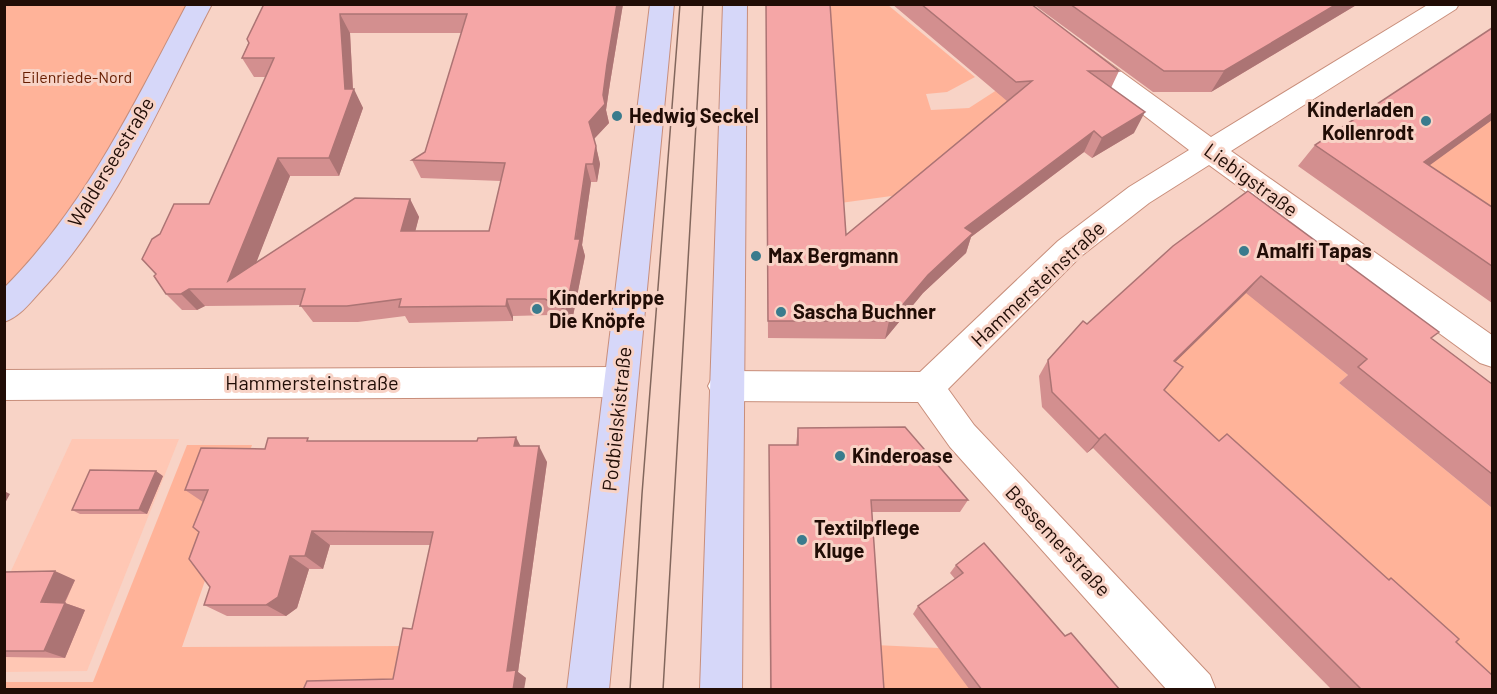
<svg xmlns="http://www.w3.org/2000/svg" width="1497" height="694" font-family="Barlow,sans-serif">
<rect width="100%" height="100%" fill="#f8d3c6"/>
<path fill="#ffc7b4" d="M72,439h107l-92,232 -82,1v-88z"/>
<path fill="#ffb399" d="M5,5h195l-79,144 -116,160z
M829,5h59l87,72 -28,15 -21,2 5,16 38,-2 34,-22 30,25 -127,83 -73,10z
M1492,120v113l-75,-73z
M1249,280l42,49 57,46 -9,8 153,125v181l-349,-294z
M187,445h65l-70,202 222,-1 -8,43 -391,1 -1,-8h89z
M875,645l64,3 31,41h-92z"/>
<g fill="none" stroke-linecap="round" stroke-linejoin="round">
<g stroke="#c88e7b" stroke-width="2">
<path id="street" d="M999,4h29l183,133 218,-133h30l-3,5 -225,142 261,184v32l-12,-4 -271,-198 -60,38 -69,54 -132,132 26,36 236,250 6,15h-49l-217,-243 -32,-45 -193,-1 -12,-5 -5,-10 5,-10 12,-5 195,1 138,-131 71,-54 60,-37z
M620,367l12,5 5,10 -5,10 -12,5 -616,3v-30z"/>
</g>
<g stroke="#c88e7b" stroke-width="2">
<path id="secondary" d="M187,4h25c-51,98 -96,208 -173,289 -11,12 -20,24 -35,29v-34c81,-81 130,-184 183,-284z
M650,4h24l-65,686h-42z
M723,4h24l-5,686h-42z"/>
</g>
<use href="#street" fill="#fff" fill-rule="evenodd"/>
<use href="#secondary" fill="#d6d7f9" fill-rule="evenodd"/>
<path stroke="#82665c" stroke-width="1.5" d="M630,690l12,-196 38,-490
M663,690l40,-686"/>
</g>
<path fill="#d38f8f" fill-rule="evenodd" d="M264,4h359l-13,79 -4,27 3,13 -15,16 6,25 -3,18h-6l-9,63 3,11 -14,70 -21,-11 -37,1v5l-104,2 -4,-7 -47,6h-45l-13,-17 -95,1 -8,4h-15l-16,-16 43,-90 57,-127h-12l-12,-19zM350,33h112l-37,119 -13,8 9,18 80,3 -12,50h-74l4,-14 -9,-18 -154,63 34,-86h49l24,-68 -10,-19z
M766,4h64l16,231 161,-134 -115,-97h139l88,67 -8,17 23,45 -42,25 -8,-6 -113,85 -5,16 -43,40 -38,46 -117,-1z
M1033,4h325l-147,88h-58z
M1492,28v92l-63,45 63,42v96l-194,-137 17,-21z
M1248,191l183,147 61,46v124l-153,-125 9,-8 -102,-82 -71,69 -11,28 55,51 169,138 3,-1 65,64 36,48h-160l-239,-242 -6,5 -45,-46 -3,-31 9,-16 39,-36z
M798,428l170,72 -8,12h-88l12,178h-114l-1,-245h27z
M311,441l209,5 27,16 -29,210 8,6 -133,1 19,-50 18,-84h-100l-7,24h-14l-12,39 -11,8h-59l-23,-11 6,-18 -11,-55 4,-30 -18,-12 80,-41z
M163,476l-16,38h-67l-8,-4z
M956,565l109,71 55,54h-150l-57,-76 5,-8 37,-27 -5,-6z
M4,572l71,8 -10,23 20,7 -20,48 -61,-1z"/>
<path fill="#ac7474" d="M617,4h6l-13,79 -4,27 3,13 -16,17 -4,-18 18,-58z
M1337,4h21l-147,88 13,-21z
M340,14l10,19 3,58 1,-2 9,19 -24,68 -10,-18 16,-69z
M1145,112l-11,21 -42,25 10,-20z
M1492,113v7l-88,64 20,-22z
M1094,131l-10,21 -113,85 -5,16 -43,40 -38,46 4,-18 76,-93z
M596,146l4,18 -3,18 -4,-18z
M278,158l12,18 -44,113 -18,-8z
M586,164l5,18 -9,63 3,11 -14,70 -5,-16z
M410,199l9,18 -8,31 -10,-17z
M1261,276l-15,17 -86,84 14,-16z
M189,289l16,17 -8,4 -16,-16z
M507,299l6,17v5l-7,-15z
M1105,434l-12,14 -6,5 12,-14z
M516,437l8,16 -10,-7z
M539,446l8,16 -29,210 8,6 -2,12h-11l-6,-19z
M156,471l7,5 -16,38 -8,-4z
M4,491l6,3 -6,11z
M312,531l18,14 -7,24 -18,-13z
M290,556l19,13 -12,39 -11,8 -20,-11z
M55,571l20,9 -14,30 -20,-8z
M65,603l20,7 -20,48 -21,-7z"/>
<path fill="#f5a6a6" stroke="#ac7474" stroke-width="1.5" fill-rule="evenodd" d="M264,4h353l-10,60 -4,31 2,9 -16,18 7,24 -3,18h-7l-11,75h5l-14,71 -21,-11h-38l-1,7 -107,1 2,-8 -54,7h-47l5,-17h-116l-8,5h-15l-12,-18 2,-2 -14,-15 10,-20 8,-5 14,-30h35l65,-146h-32l7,-15 -2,-4zM340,14h127l-42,138 -13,8 93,3 -16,68h-88l9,-32 -55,-1 -127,83 50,-123h51l25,-69h-9z
M766,4h64l16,231 186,-154 -16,1 -95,-78h110l88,67h-31l57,41 -43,26 -8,-7 -129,97 8,5 -45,42 -39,46h-121z
M1070,4h267l-113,67h-60z
M1492,28v85l-68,49 68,45v59l-177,-121z
M1248,191l191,141 -8,6 61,46v90l-134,-107 9,-8 -106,-83 -87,85 9,6 -19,23 55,51 8,-7 162,146 2,-2 68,61 -3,3 36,33v15h-130l-257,-256 -6,5 -47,-47 -4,-32 35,-39 4,3 86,-78z
M905,427l63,73h-97l13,190h-113l-2,-245h29v-17z
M516,437l-2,9h25l-32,225 9,-1 -3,20h-210l4,-9 86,-2 10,-51 9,1 21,-97 -121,-1 -7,25h-15l-12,41 -12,8h-62l6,-18 -21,-28 10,-27 -6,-5 15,-37h-23l16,-42 64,1 3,-11h40l-1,3h170l1,-3z
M90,470l66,1 -17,39h-67z
M984,543l81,93 6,-3 49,57h-138l-64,-84 45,-33 -7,-8z
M55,571l-14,31 24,1 -21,48h-40v-79z"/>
<g fill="#3a7b8d" stroke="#f8d3c6" stroke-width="2">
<circle cx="617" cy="116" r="6"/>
<circle cx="1426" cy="121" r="6"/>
<circle cx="1244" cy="251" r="6"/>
<circle cx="756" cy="256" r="6"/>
<circle cx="537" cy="309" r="6"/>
<circle cx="781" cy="312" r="6"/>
<circle cx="840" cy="456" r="6"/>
<circle cx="802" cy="540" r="6"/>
</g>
<g text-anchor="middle" stroke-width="6" stroke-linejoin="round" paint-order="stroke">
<g font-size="16" fill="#661d00" stroke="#f8d3c6">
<text x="77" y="83">Eilenriede-Nord</text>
</g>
<g font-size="20" font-weight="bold" fill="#210d06" stroke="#f8d3c6" text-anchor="start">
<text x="1414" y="117" text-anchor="end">Kinderladen<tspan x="1414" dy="23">Kollenrodt</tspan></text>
<text x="629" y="123">Hedwig Seckel</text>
<text x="1256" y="258">Amalfi Tapas</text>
<text x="768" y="263">Max Bergmann</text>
<text x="549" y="305">Kinderkrippe<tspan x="549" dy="23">Die Knöpfe</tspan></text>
<text x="793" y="319">Sascha Buchner</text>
<text x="852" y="463">Kinderoase</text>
<text x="814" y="535">Textilpflege<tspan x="814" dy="23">Kluge</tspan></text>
</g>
<g font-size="20" fill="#210d06" stroke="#f8d3c6">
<text transform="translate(111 162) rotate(-59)" y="7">Walderseestraße</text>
<text transform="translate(1251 180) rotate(36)" y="7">Liebigstraße</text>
<text transform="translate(1038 284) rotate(-43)" y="7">Hammersteinstraße</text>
<text x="312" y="390">Hammersteinstraße</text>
<text transform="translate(617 419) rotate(-84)" y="7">Podbielskistraße</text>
<text transform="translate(1058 541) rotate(47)" y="7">Bessemerstraße</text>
</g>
</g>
<rect width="1497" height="694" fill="none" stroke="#210d06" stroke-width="12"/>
</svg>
